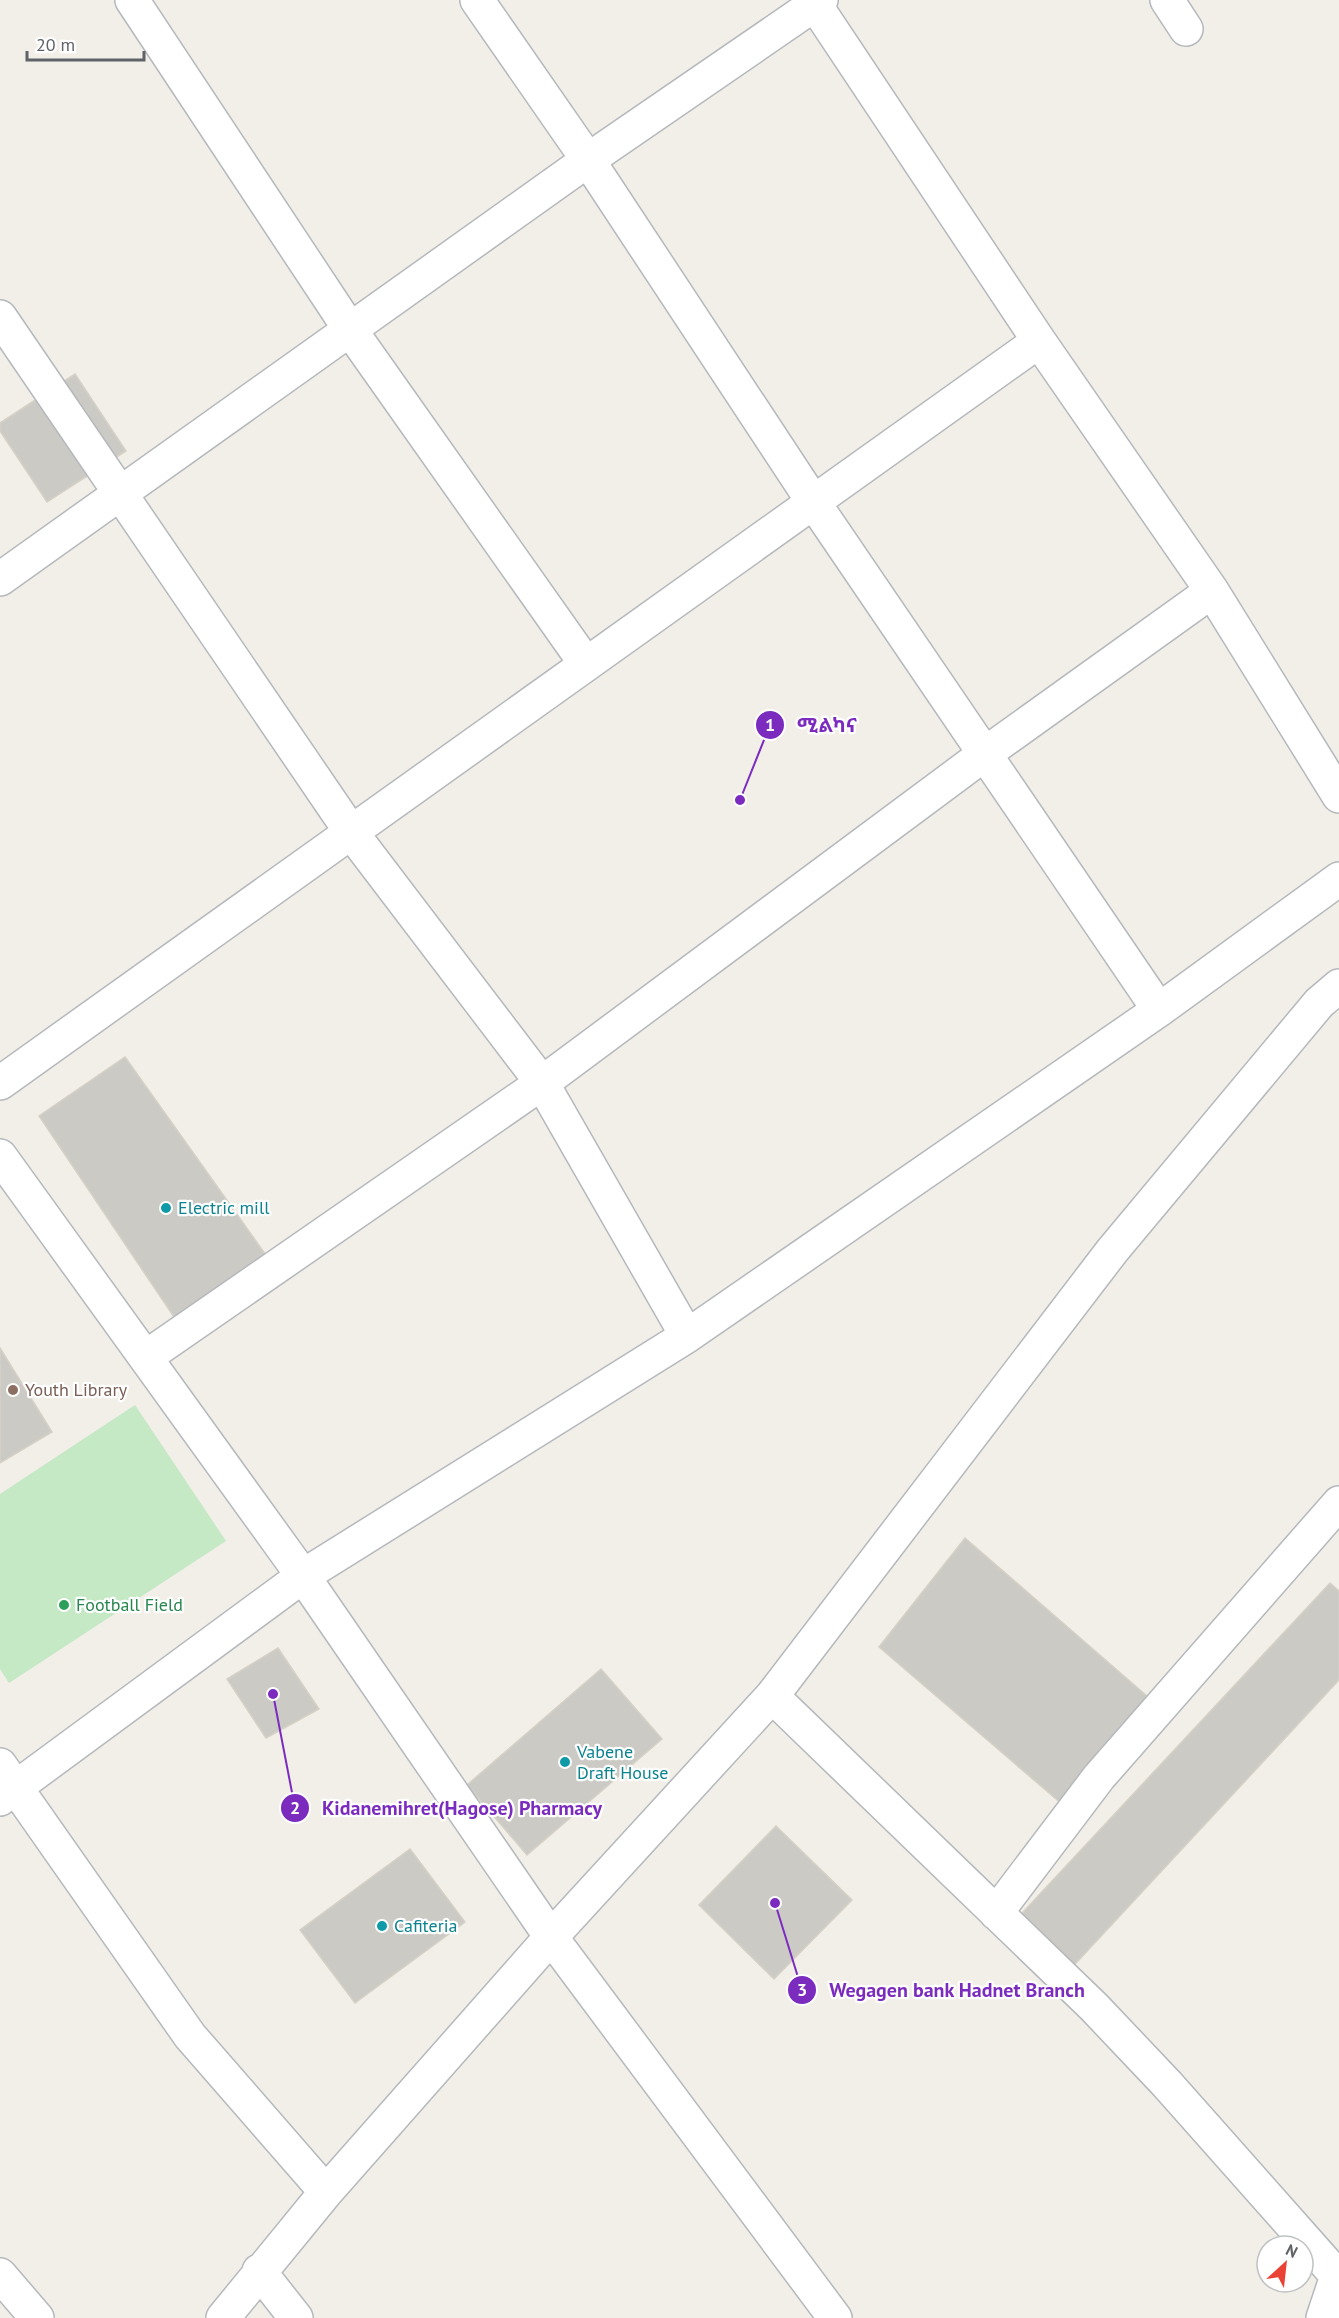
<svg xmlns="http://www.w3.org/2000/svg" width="1339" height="2318" font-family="'PT Sans','Noto Sans Ethiopic',sans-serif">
<rect width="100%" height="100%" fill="#f1efe8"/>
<path fill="#c5e8c5" d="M135,1405l91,136 -217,142 -9,-14v-175z"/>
<path fill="#cccac5" stroke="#d6d1c6" stroke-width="1.5" d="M75,374l51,77 -79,51 -47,-71v-8z
M125,1057l143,201 -88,68 -141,-210z
M0,1348l52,84 -52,31z
M965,1538l182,158 -84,109 -184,-158z
M1330,1583l9,8v89l-274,295 -54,-50z
M278,1648l41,61 -53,29 -39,-59z
M601,1669l61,70 -135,116 -60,-70z
M776,1826l76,74 -78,79 -75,-74z
M410,1849l55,73 -110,81 -55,-73z"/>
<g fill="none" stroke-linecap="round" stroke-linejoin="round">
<g stroke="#b5b8bc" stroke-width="36">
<path id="minor" d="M132,0l219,331 235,333
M477,0l111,160 226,343 345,507
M812,0l227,341 173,250 127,205
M1167,0l19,29
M0,317l351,515 191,251 145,253
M0,579l588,-419 233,-160
M0,1083l1039,-742
M0,1156l303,420 248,361 284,381
M146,1357l396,-274 444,-330 226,-162
M772,1696l322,311 73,77 172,194
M0,1765l190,271 136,156
M0,1799l303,-223 384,-240 472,-326 180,-131
M996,1913l103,-136 240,-274
M259,2271l37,47
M0,2275l37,43
M223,2318l103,-126 225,-255 221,-241 340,-445 207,-248 20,-17
M1323,2318l14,-42"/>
</g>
<use href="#minor" stroke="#fff" stroke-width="33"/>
</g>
<g fill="#0f9aa8" stroke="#fff" stroke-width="2">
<circle cx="166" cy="1208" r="6"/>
<circle cx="565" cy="1762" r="6"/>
<circle cx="382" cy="1926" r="6"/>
</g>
<circle fill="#8d6e63" stroke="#fff" stroke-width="2" cx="13" cy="1390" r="6"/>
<circle fill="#2e9e5b" stroke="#fff" stroke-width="2" cx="64" cy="1605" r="6"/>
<g text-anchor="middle" stroke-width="4.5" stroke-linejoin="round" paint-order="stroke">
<g font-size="18" fill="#0d838f" stroke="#fff" text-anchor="start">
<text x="178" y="1214">Electric mill</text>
<text x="577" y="1758">Vabene<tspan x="577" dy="21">Draft House</tspan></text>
<text x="394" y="1932">Cafiteria</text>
</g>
<g font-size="18" fill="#785e54" stroke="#fff" text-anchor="start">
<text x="25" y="1396">Youth Library</text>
</g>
<g font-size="18" fill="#27864d" stroke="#fff" text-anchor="start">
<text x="76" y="1611">Football Field</text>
</g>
</g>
<path fill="none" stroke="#7b2cbf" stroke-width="2" d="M740 800L770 725M273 1694L295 1808M775 1903L802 1990"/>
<g fill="#7b2cbf" stroke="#fff" stroke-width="2">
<circle cx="740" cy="800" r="6"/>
<circle cx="273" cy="1694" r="6"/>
<circle cx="775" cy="1903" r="6"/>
<circle cx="770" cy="725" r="15"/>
<circle cx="295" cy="1808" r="15"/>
<circle cx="802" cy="1990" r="15"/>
</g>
<g font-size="18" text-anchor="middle" font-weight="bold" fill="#fff">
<text x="770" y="731">1</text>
<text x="295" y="1814">2</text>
<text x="802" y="1996">3</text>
</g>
<g font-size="20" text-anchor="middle" font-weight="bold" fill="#7b2cbf" stroke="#fff" stroke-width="4.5" stroke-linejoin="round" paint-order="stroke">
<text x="827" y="732">ሚልካና</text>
<text x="462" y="1815">Kidanemihret(Hagose) Pharmacy</text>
<text x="957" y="1997">Wegagen bank Hadnet Branch</text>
</g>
<g transform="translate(1285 2264) rotate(27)"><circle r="28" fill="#ffffff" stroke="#bfc1c3" stroke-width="1.5"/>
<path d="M0-4.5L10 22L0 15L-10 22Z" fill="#ea4335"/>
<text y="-9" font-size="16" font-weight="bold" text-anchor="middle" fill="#5f6368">N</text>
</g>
<path d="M27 51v9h117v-9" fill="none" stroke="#5f6368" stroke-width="3"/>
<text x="36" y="51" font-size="18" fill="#5f6368" stroke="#ffffff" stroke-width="4.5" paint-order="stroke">20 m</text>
</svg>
